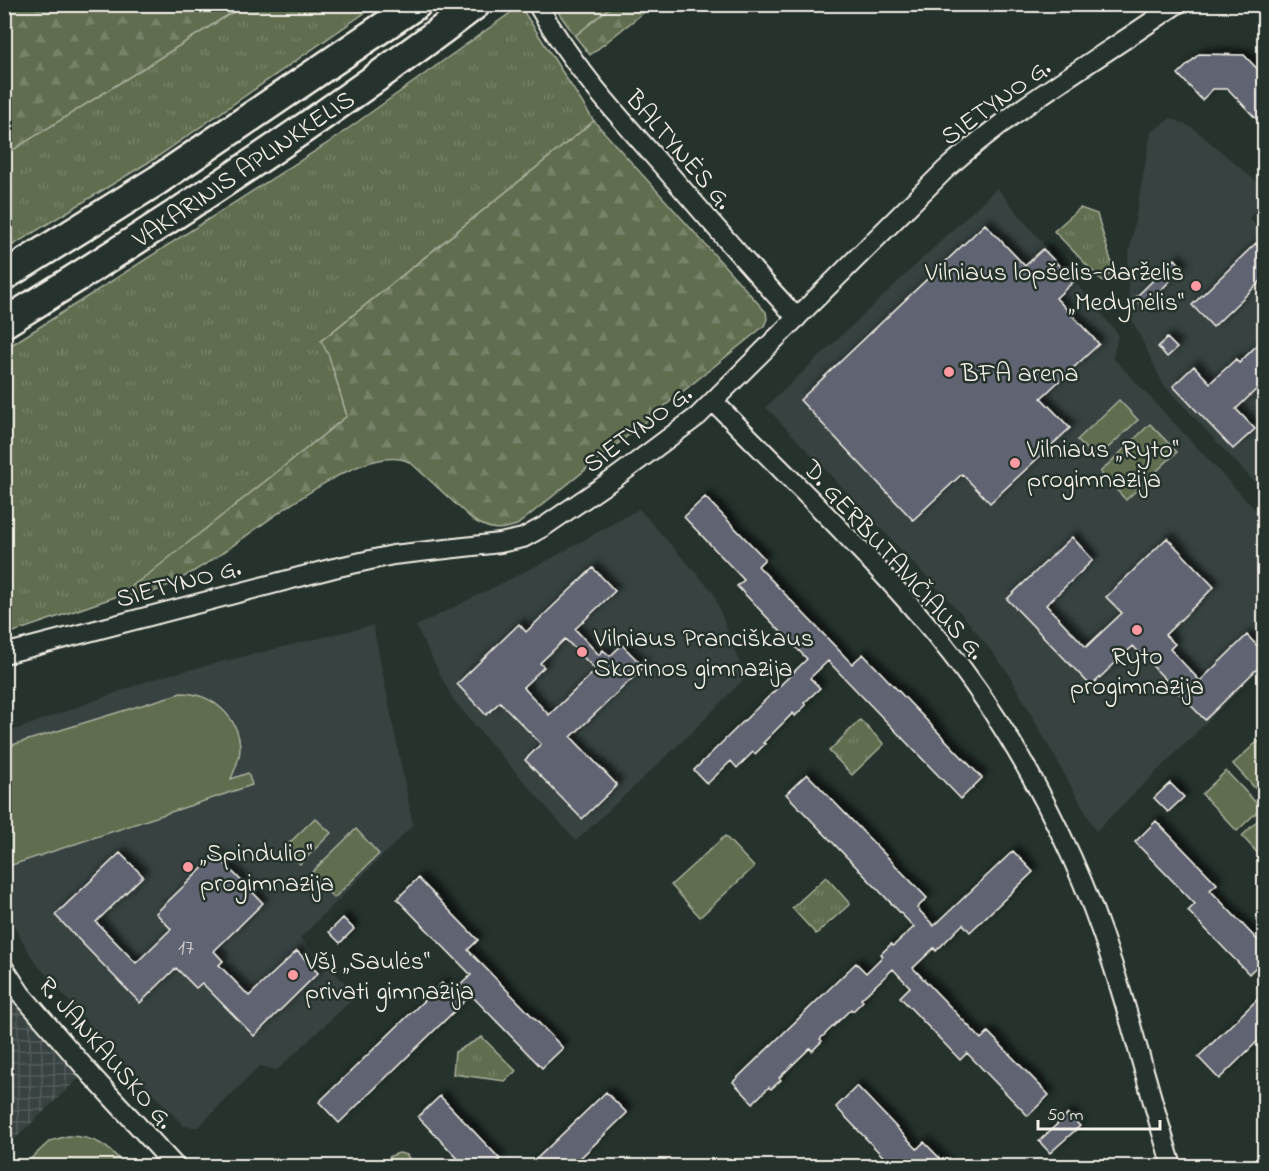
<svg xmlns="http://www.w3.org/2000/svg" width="1269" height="1171" font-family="'Indie Flower',sans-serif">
<defs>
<pattern id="industrial-grid" width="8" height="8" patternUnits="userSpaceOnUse" patternTransform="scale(1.5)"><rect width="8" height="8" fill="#374241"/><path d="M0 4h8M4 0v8" fill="none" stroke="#555e5c"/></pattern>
<pattern id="grass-tufts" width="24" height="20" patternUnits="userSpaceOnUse" patternTransform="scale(1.5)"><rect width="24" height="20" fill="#606d4f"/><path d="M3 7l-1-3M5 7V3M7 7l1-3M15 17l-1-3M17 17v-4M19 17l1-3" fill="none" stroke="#778268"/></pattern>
<pattern id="forest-firs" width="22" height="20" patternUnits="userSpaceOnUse" patternTransform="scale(1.5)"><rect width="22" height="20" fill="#606d4f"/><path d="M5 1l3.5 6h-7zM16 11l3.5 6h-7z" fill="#778268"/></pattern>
<filter id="shadow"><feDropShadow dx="5.5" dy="-5.5" stdDeviation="3" flood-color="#0009"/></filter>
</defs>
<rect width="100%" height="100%" fill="#26332d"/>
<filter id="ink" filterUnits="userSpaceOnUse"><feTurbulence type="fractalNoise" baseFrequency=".0167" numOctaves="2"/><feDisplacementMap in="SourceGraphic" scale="12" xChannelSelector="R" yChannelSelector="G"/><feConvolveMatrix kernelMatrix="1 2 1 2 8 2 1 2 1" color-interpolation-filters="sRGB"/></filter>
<g filter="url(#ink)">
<path fill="#374241" d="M1171,118l22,10 65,55 6,18v3l-15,14 15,16v258l-101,-108 -34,-71 -1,-54 23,-127z
M997,188l121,146 -5,24 151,161v147l-168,165 -89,-160 -46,-58 -195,-206z
M639,509l74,83 32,86 -52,53 -117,110 -123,-141 -37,-74 136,-68z
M373,625l40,200 -113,113 51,51 4,8 -78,73 -17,-4 -62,61 -14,-1 -74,-78 -76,-87 -29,-51 -1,-176 152,-56z"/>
<path fill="url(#industrial-grid)" d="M4,988l17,23 58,67 -74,70z"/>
<path fill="url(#grass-tufts)" stroke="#aaaf9c" stroke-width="1.5" d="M244,5h132l-219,152 -152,93 -1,-95z
M553,5h60l-38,31z
M520,6l74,115 -272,219 7,15 18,61 -197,158 -32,22 -113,39v-286l323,-206z
M1080,208l17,6 17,57 -12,10 -48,-50z
M860,720l24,24 -32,31 -23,-24z
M826,877l24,27 -34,30 -24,-26z
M482,1037l34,34 -11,10 -52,-7 2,-22z"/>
<path fill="url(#forest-firs)" stroke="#aaaf9c" stroke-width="1.5" d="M5,4h239v1l-239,150z
M613,5h40l-63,50 -15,-19z
M594,121l172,191 1,7 -3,7 -247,199c-19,6 -27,5 -44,-5l-62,-57c-45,-26 -157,70 -196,95 -21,13 -50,32 -74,38 -7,2 -15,0 -23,0l32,-23 197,-157 -18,-60 -8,-15z"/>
<path fill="#606d4f" stroke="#aaaf9c" stroke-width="1.5" d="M1119,400l19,20 -42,39 -19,-19z
M1150,424l27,28 -51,48 -26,-28z
M181,693c30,0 58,23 59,55 0,11 -5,21 -9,31l17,-6 4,12 -246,82 -1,-118 7,-4z
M1258,741l6,7v50l-31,-34z
M1226,771l35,37 -24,23 -35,-37z
M1264,814v46l-22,-24z
M315,818l16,15 -31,31 -16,-16z
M356,829l23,25 -45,44 -24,-24z
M725,836l29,31 -54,50 -29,-32z
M68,1136c24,0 43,10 56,30h-101l27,-25z
M399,1153l8,2 6,11h-27l4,-10z"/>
<path fill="#606471" stroke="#f4f1e8" stroke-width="1.5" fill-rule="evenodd" filter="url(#shadow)" d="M1199,54l45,1 20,21v51l-36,-38h-15l-11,11 -24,-26z
M985,224l40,42 18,-17 31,32 -18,17 43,46 -58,54 29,30 -80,75 -28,-29 -49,46 -113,-120z
M1256,243l8,9v26l-51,49 -21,-22z
M1175,259l8,9 -39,39 -9,-9z
M1167,338l10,10 -10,9 -9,-10z
M1264,338v44l-28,27 19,20 -22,20 -60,-63 21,-20 16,17 26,-24 3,4z
M705,497l60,62 -7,7 94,98 11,-10 119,124 -21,21 -133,-138 -18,17 10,10 -16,15 2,2 -11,11 -2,-3 -30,30 2,1 -10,10 -2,-2 -16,16 -6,-7 -24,23 -13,-14 113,-111 -70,-73 7,-6 -60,-63z
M1072,537l21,23 -47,45 40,42 36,-34 -16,-16 61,-59 47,49 -49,48 10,9 -5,5 30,32 47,-46 17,18v9l-59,58 -72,-74 -42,40 -84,-87z
M593,568l22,23 -40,38 24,26 4,-5 7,6 12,-11 22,22 -73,70 46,48 -35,34 -57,-59 16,-16 -41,-42 -14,13 -29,-31 62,-60 7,8zM565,639l31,31 -47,45 -26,-28 21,-20 -4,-4z
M807,774l120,124 -10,10 17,18 79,-75 20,21 -63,60 -7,-8 -27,27 -2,-3 -21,20 68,71 7,-7 61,63 -21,21 -61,-63 -7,7 -60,-63 10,-10 -17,-18 -32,30 2,2 -10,10 -2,-2 -31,30 2,2 -10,10 -2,-3 -31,30 2,2 -10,9 -2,-2 -16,16 -20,-21 123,-119 10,10 17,-17 -2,-2 10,-10 2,2 21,-19 -128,-133z
M1170,783l14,14 -16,15 -14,-14z
M1156,821l61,63 -7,6 54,57v12l-15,15 -61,-63 7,-7 -60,-62z
M120,853l23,23 -47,46 40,41 35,-34 -15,-16 60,-58 47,48 -49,48 9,10 -4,4 30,31 48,-45 21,22 -64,63 -52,-53 -6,5 -20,-20 -36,35 -85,-88z
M418,878l60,62 -10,10 95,98 -21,20 -71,-73 -132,128 -20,-21 123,-119 10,10 19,-18 -74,-76z
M343,918l11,11 -14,14 -11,-11z
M1264,993v42l-45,44 -21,-22z
M857,1086l60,63 7,-7 24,25h-55l-57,-60z
M606,1092l21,21 -56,54h-43z
M440,1096l60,63 -8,8h-26l-48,-50z
M1068,1114l12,12 -30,27 -11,-12z"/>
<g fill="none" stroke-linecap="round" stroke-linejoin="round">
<g stroke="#f4f1e8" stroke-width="22">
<path id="minor" d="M537,4c35,62 82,113 129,166 43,50 86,100 131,148
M714,402c77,78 157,154 226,238 54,66 97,141 132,218 45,99 68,206 100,308
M4,654l330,-86 59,-13 107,-12 23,-5 22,-12 70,-48 83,-62 247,-246c70,-64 154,-111 232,-166
M4,968l17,26 72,83 82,89"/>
</g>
<g stroke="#f4f1e8" stroke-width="33">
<path id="trunk" d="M4,276l154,-96 259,-176
M4,323c162,-100 321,-204 472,-319"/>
</g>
<use href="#minor" stroke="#26332d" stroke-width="18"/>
<use href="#trunk" stroke="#26332d" stroke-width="28"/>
</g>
</g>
<g fill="#ff9aa2" stroke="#26332d" stroke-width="2">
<circle cx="1196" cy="286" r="6"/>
<circle cx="949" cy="372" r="6"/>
<circle cx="1015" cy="463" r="6"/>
<circle cx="1137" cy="630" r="6"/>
<circle cx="582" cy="652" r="6"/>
<circle cx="188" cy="867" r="6"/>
<circle cx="293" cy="975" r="6"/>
</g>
<g text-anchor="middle" stroke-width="5" stroke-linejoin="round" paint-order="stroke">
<g font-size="22" fill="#cfceca">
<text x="186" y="954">17</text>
</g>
<g font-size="26" fill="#f4f1e8" stroke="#26332d">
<text transform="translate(995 101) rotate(-36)" y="9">SIETYNO G.</text>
<text transform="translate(680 149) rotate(49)" y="9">BALTYNĖS G.</text>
<text transform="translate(243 168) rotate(-34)" y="9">VAKARINIS APLINKKELIS</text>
<text transform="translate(637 428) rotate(-37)" y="9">SIETYNO G.</text>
<text transform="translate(895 559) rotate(48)" y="9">D. GERBUTAVIČIAUS G.</text>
<text transform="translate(178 582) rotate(-15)" y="9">SIETYNO G.</text>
<text transform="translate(107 1052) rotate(49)" y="9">R. JANKAUSKO G.</text>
</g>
<g font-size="26" fill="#f4f1e8" stroke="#26332d" text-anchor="start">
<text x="1184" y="280" text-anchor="end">Vilniaus lopšelis-darželis<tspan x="1184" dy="30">„Medynėlis“</tspan></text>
<text x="961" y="381">BFA arena</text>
<text x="1027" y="457">Vilniaus „Ryto“<tspan x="1027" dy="30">progimnazija</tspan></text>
<text x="594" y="646">Vilniaus Pranciškaus<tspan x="594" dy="30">Skorinos gimnazija</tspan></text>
<text x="1137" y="664" text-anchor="middle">Ryto<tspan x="1137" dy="30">progimnazija</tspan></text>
<text x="200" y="861">„Spindulio“<tspan x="200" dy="30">progimnazija</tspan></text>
<text x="305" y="969">VšĮ „Saulės“<tspan x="305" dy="30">privati gimnazija</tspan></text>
</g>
</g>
<rect width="1269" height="1171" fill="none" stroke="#26332d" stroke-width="24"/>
<rect x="12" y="12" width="1245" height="1147" fill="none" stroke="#f4f1e8" stroke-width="2" filter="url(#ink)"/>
<path d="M1038 1120v9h122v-9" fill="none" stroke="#f4f1e8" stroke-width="3"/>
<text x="1047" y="1120" font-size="18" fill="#f4f1e8" stroke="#26332d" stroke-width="4.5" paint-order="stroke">50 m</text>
</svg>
